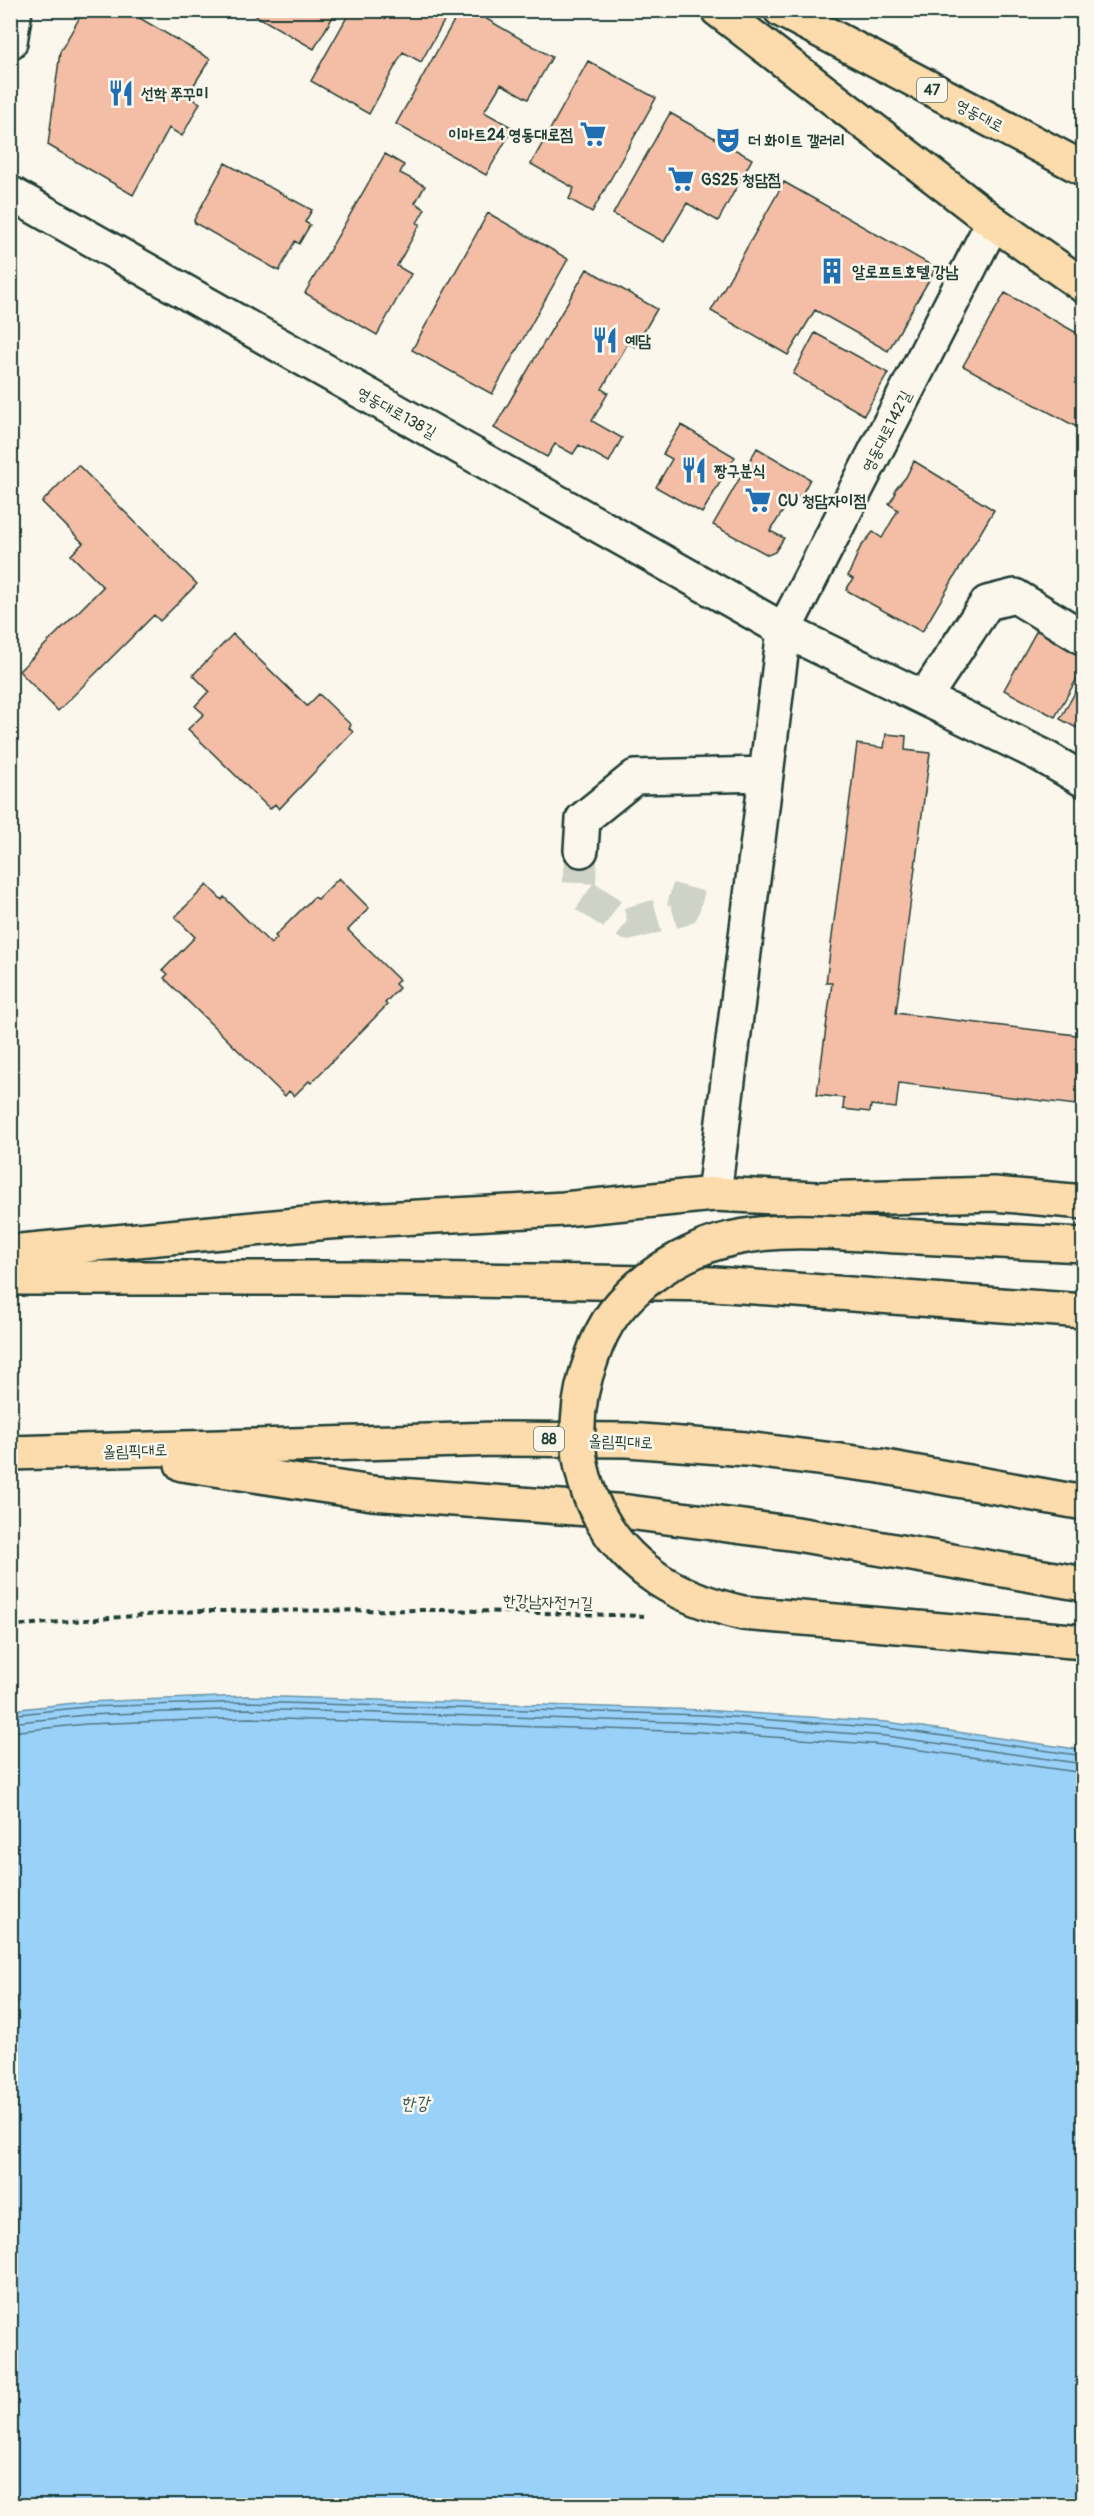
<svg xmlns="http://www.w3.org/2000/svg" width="1094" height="2516" font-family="Pangolin,'Poor Story',sans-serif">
<rect width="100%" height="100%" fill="#fbf7ec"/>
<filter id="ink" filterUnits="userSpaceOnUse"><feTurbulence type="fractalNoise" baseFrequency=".0167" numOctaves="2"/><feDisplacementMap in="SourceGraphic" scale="12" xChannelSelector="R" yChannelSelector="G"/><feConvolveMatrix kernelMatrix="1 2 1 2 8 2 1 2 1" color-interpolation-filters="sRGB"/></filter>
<g filter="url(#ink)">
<path fill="#9ad1f9" stroke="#6996aa" stroke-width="1.5" d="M248,1696l455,14 184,12 196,28v755h-1072v-795l73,-8z"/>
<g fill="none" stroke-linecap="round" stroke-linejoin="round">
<path stroke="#507883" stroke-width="1.5" d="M10,1715l75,-8 163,-5 455,13 184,13 197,28
M10,1723l76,-8 163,-6 454,14 183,13 198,28
M10,1732l76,-8 163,-6 453,14 183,13 199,28"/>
</g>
<path fill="#f3bea5" stroke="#1f3d34" stroke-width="1.5" d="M84,10h42l84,49 -23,37 13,7 -18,33 -13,-8 -36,67 -85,-50 12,-93z
M246,10h91l-23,39z
M351,10h74l19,11 -23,41 -18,-10 -34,62 -58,-33z
M460,10h11l81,47 -24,42 -27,-15 -17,28 29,16 -27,47 -90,-51z
M588,61l68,37 -64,114 -23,-13 5,-11 -43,-24z
M670,113l82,46 -34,62 -31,-18 -23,39 -51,-28z
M385,154l19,11 -4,8 25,13 -10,17 10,6 -8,14 3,1 -23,42 14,8 -34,61 -72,-42z
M225,163l87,47 -7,12 5,3 -11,19 -4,-3 -16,30 -84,-48 -1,-3z
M784,182l152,86 -48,83 -73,-41 -27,45 -77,-44z
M488,213l80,46 -76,135 -80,-44z
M587,269l70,40 -22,38 -7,-4 -26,46 6,4 -16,28 30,17 -13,24 -30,-17 -6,9 -18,-10 -8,13 -53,-29z
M1005,293l79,44v94l-121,-65z
M815,333l73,40 -24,42 -71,-41z
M681,425l54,32 -33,56 -46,-26 16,-28 -9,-5z
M757,448l53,31 -10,19 -6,-4 -24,37 14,7 -9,14 -7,3 -55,-30z
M914,461l80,49 -72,122 -76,-42 7,-11 -5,-3 12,-28 13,-16 9,6 16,-28 -9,-6 6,-9v-5l11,-13z
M78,465l119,119 -37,37 -6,-6 -96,96 -39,-40 84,-84 -32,-32 12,-12 -41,-41z
M1037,630l47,25v11l-29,51 -51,-27z
M233,634l74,72 12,-12 32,31 -2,3 4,4 -74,77 -4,-5 -5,5 -82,-80 16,-15 -9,-8 14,-15 -16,-16z
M1084,677v55l-24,-13z
M886,734l20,2 -1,14 25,3 -34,260 188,23v70l-185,-23 -3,25 -25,-3 -1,7 -27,-3 1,-11 -27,-3 15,-112h-6l31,-239 27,4z
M339,878l30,30 -21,22 51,50 -4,4 4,4 -14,15 2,2 -76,78 -2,-2 -15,15 -5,-5 -4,5 -121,-118 4,-4 -5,-4 32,-33 -20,-20 32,-32 15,15 2,-3 47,47 6,-6 -2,-2 39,-39 4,2z"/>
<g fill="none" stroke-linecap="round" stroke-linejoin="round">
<path stroke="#cfd2c7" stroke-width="33" stroke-dasharray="33 16" stroke-linecap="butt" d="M581,850l-2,42 49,32 55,-15 10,-37"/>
<g stroke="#1f3d34" stroke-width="38">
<path id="minor" d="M10,42l5,-32
M10,193l774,437 257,125 43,25
M924,698l63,-95 28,-7 69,42
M581,850l2,-31 52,-42 131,-3
M714,1194l70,-564 209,-408"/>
</g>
<g stroke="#1f3d34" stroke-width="38">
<path id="major" d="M781,10l303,159"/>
</g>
<g stroke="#1f3d34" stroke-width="38">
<path id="highway" d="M718,10l275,212 91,64
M10,1252l318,-30 236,-13 150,-15 103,5 177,-5 90,8
M10,1278h339l365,6 370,27
M10,1453l486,-14 132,1 118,9 134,17 204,37
M182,1464l190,29 256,19 169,22 287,50"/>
</g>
<path stroke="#1f3d34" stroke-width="4" stroke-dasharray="6 4.5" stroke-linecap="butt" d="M10,1626l187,-15 246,-1 201,6"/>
<use href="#minor" stroke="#fbf7ec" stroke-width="33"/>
<use href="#major" stroke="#fcdcac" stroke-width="33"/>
<use href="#highway" stroke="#fcdcac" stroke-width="33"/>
<g stroke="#1f3d34" stroke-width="38" stroke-linecap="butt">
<path id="highway-bridge" d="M1084,1245c-62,-3 -124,-6 -186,-9 -65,-3 -140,-13 -201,14 -32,14 -61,35 -83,63 -9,12 -17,29 -22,44 -32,83 -9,173 67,223 26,17 54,26 84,33l341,29"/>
</g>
<use href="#highway-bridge" stroke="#fcdcac" stroke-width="33"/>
</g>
</g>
<defs>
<g id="restaurant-bare" transform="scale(2.07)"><path d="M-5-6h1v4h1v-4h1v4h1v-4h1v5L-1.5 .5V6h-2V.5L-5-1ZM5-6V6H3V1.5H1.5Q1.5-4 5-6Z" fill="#1f6fb2" stroke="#fbf7ec" stroke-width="2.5" paint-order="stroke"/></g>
<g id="supermarket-bare" transform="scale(2.07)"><path d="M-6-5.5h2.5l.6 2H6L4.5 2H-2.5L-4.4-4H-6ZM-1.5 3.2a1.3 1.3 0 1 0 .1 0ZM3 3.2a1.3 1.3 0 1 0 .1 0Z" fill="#1f6fb2" stroke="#fbf7ec" stroke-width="2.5" paint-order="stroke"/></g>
<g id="theatre-bare" transform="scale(2.07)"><path d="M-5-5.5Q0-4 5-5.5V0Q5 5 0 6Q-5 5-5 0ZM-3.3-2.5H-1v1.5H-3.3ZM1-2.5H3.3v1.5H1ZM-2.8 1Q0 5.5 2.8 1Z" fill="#1f6fb2" stroke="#fbf7ec" stroke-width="2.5" paint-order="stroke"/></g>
<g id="building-bare" transform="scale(2.07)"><path d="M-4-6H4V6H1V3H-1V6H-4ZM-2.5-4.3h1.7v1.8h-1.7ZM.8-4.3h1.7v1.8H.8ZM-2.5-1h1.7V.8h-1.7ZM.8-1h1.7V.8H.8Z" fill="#1f6fb2" stroke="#fbf7ec" stroke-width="2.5" paint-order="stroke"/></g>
</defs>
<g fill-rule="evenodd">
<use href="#restaurant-bare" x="121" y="93"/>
<use href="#supermarket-bare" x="593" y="134"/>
<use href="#theatre-bare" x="728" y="140"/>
<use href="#supermarket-bare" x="681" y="179"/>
<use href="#building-bare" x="832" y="271"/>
<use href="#restaurant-bare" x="605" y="340"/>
<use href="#restaurant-bare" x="694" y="470"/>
<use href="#supermarket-bare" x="758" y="500"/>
</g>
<g text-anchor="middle" stroke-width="5" stroke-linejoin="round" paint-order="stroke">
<g fill="#fbf7ec" stroke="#61756b" stroke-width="1.5">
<rect x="917" y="78" width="30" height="24" rx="4.5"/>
<rect x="534" y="1427" width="30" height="24" rx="4.5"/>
</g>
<g font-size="15" font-weight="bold" fill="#1f3d34">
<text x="932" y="95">47</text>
<text x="549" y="1444">88</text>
</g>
<g font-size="16" font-weight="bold" fill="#1f3d34" stroke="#fbf7ec" text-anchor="start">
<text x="141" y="99">선학 쭈꾸미</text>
<text x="573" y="140" text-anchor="end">이마트24 영동대로점</text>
<text x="748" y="146">더 화이트 갤러리</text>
<text x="701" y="185">GS25 청담점</text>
<text x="852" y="277">알로프트호텔 강남</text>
<text x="625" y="346">예담</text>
<text x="714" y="476">짱구분식</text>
<text x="778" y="506">CU 청담자이점</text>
</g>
<g font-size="16" fill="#1f3d34" stroke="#fbf7ec">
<text transform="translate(980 115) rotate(28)" y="6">영동대로</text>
<text transform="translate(397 412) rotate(29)" y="6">영동대로138길</text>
<text transform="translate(886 431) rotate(-63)" y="6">영동대로142길</text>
<text transform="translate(621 1441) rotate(2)" y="6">올림픽대로</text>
<text transform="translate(135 1450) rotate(-2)" y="6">올림픽대로</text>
<text transform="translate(548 1601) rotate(2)" y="6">한강남자전거길</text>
</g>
<g font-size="18" font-style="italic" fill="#385b5b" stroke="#fbf7ec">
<text x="415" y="2109">한강</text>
</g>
</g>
<rect width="1094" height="2516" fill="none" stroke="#fbf7ec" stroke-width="36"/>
<rect x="18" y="18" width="1058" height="2480" fill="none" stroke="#1f3d34" stroke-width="2" filter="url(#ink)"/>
</svg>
